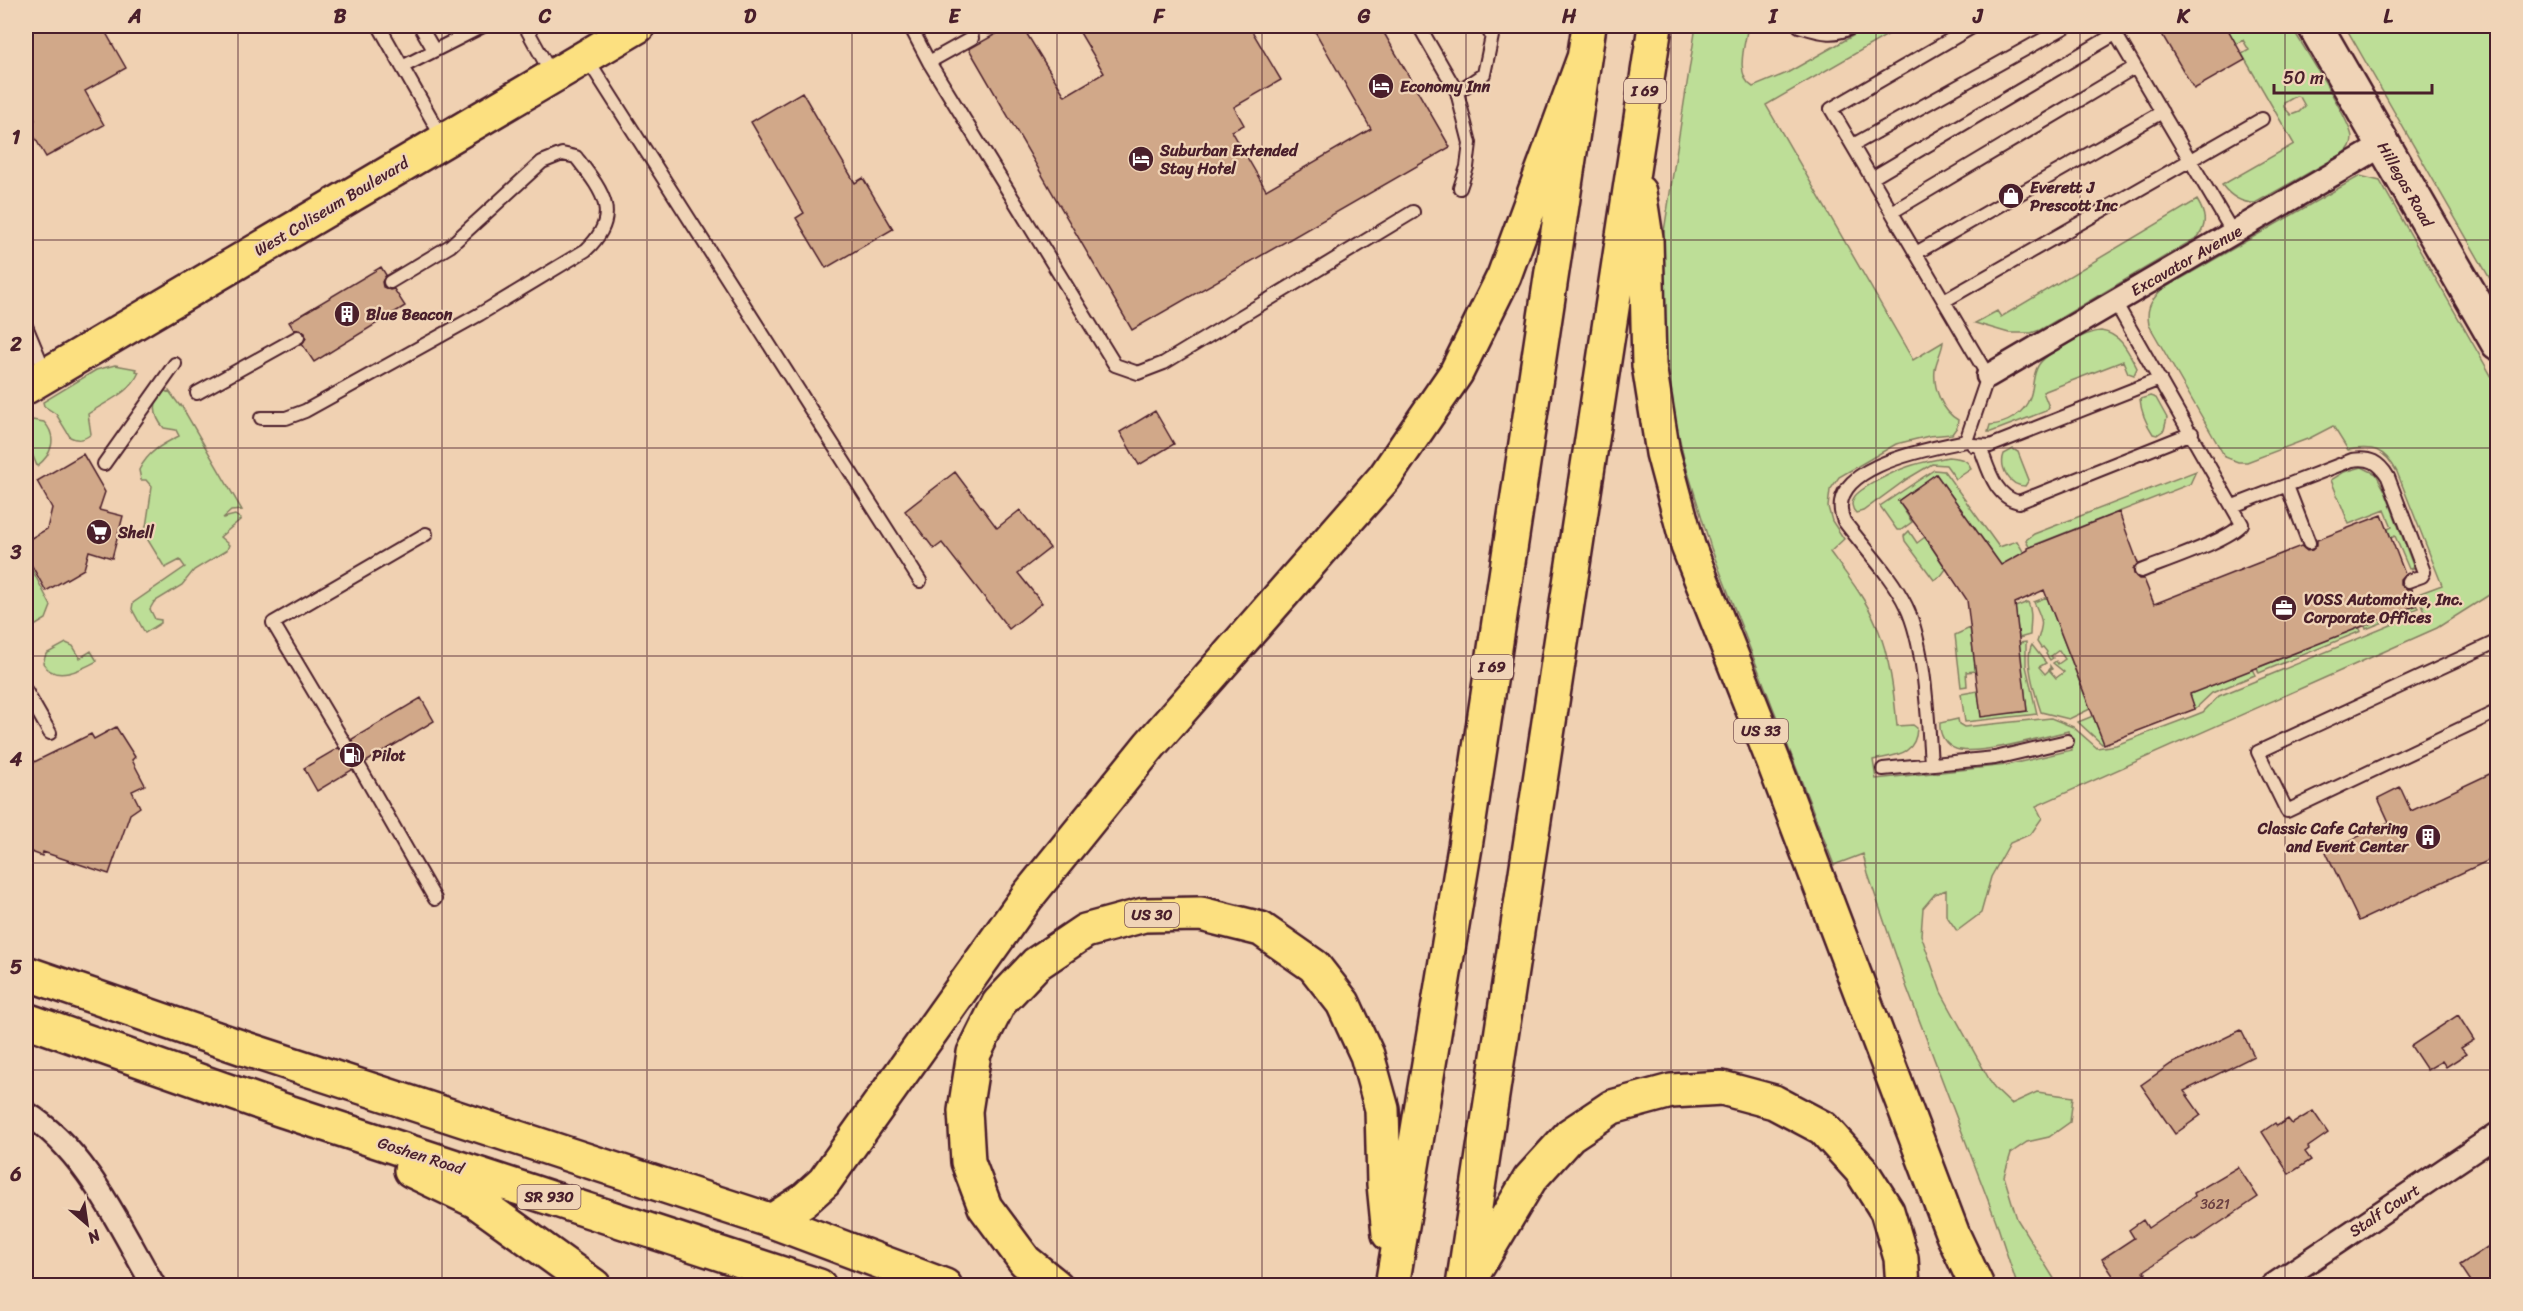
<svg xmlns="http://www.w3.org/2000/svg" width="2523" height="1311" font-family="Sriracha,sans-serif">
<rect width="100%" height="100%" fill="#f0d1b2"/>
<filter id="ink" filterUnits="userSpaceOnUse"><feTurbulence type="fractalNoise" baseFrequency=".0167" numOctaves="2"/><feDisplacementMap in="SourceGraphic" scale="12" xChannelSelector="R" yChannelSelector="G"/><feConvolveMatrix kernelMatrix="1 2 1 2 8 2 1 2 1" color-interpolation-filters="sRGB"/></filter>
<g filter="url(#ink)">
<path fill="#bdde97" stroke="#847e61" stroke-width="1.5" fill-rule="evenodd" d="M1696,26h52c-3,18 -14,50 5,61l34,-14 83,-47h33l-137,79 147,255 30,-18c-1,10 -7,18 -8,28 -2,18 7,41 23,50l-1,7 -5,7 -23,2 -33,8 -57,33 -9,13 -2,17 4,14 12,18 -14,13c17,23 36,47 47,74 13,32 17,66 20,100l16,-1 4,3c-1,28 -22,27 -44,32l3,19 131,-14 65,-15 -4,-19c-24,6 -91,25 -112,18 -11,-4 -17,-15 -16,-26l18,-4 1,5 5,3 87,-9 22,9 24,21 19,-3 77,-29 10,-4 16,-16 206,-85 -7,-17 24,-9 -45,-113c-13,-24 -24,-26 -49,-22l-15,-24 -23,12 -63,24h-9l-13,-5 -76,-132c-3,-16 1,-23 12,-35l199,-114 20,5 117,205v204l-60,38 -401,178 6,12 -11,16 -21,9 -19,34 -10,36 -24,18 -11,-16v-25l-11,4 -12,14 -2,27 20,57 53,96 17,16 26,-12 36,5 -3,25 -21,15 -22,5 -16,11 -7,23 13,43 41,66h-41l-21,-64 -89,-233 -39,-114 -5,-20 -29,11 -123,-317 -27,-89 -15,-69 -8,-139z
M2226,26h65c12,20 59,93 61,111 0,7 -2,12 -8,16l-89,50c-14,0 -24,-6 -33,-18l72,-41 -52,-90 7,-4 -6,-10 -7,4zM2296,96l4,1 5,9 -6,6 -8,3 -7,-8v-4z
M2345,26h152v265z
M2197,200c8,13 11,24 1,37l-158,93 -9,3h-22l-34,-10 22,-12 4,6z
M2101,331c20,3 27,20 36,37l-3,7 -6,-2 -5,-12 -80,31 6,15 -3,4 -55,21h-3l2,-7c17,-1 34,-11 40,-28 4,-10 2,-21 8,-31 7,-13 47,-34 63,-35z
M115,365l22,4 -1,2 3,1c-9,22 -33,29 -51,42l3,20c-7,6 -13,7 -21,3l-14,-23 -12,-8 -1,-4 53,-32z
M161,387l6,5 2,-1 11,15 1,-1 61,105 -11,1 -8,7 12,-3 6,4 -21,18 9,8 -2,5 -33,20 -12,15 -28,17 -4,7 5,10 6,1v3l-16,10 -13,-24 1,-6 52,-36 -5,-7 -15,8 -22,-36 3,-5 6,-40 -6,-7h-5l-2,-10c9,-18 22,-25 40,-34l-3,-6 -12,-2c-12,-13 -10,-25 -3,-41z
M2150,396l6,2 11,20 -3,12 -7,5 -4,-1c-6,-9 -12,-23 -13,-35z
M26,419l18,3c14,15 8,33 -7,44l-6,-15 -5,1z
M2013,449l5,3 11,28 -4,6c-16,0 -26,-19 -21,-32z
M1948,457c10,1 20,1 23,12l-15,10 -10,-14 -14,-1 -25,15 -44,32 -7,2c-4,-4 -6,-11 -1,-17 7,-9 40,-25 52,-29 13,-5 28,-7 41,-10z
M2362,467l14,7 9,17 29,77 -5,1 -14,-33 -4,2 -3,-9 4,-2 -7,-17 -36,14 -18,-44 13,-8z
M1934,470l10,1 55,76 18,-6 7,12 -20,16 -68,-95 -38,27 14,21 -11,8h-4l-17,-24z
M2196,471l-6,13 -161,63 -3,-7 8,-6z
M1909,531l8,12 8,-6 21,32 -5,7 -7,4 -29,-39 -1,-5z
M26,558l25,48 -5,13 -10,6 -10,2z
M2047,597l43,112 -21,10 -28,-7c-5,-15 -17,-54 -9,-67l14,18 -7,4 6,7 5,-5v-3l2,3 -2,2 6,7 8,-6 -11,-9 3,-2 2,3 7,-5 -6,-9 -8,6 2,2 -3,2 -4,-6 1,-2 -4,-5 -2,1 -4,-6c7,-21 6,-20 -3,-40z
M2028,602c5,12 2,21 2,33l-11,3 -4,-31z
M2417,605l2,3 -53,21 -1,-3z
M2359,627l2,4 -102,42 -2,-5z
M1970,628l6,43 -10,1 1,14 -6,1 -6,-52z
M2167,635l85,34 3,6 -43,18 -17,16z
M2026,642v24l11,48 -72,8 -4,-28 17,-3 3,25 46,-5 -8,-68z
M66,643l7,3 7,12 11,-7 6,10c-15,8 -43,23 -54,2l3,-9z
M2093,716l11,27 -2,1 -24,-22z"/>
<path fill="#d1a889" stroke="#4a1f2b" stroke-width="1.5" d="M26,26h76l24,42 -41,23 19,34 -58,32 -19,-33 8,-4 -9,-18z
M1010,26h12l43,70 39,-23 -28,-47h173l32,54 -47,27 10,18 -12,6 34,59 105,-61 -59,-103h68l70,121 -318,183 -163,-281z
M2157,26h69l19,34 -51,29z
M802,92l53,91 8,-5 30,51 -67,39 -30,-50 8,-5 -53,-91z
M381,267l5,8 -4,7 1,5 7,3 4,-1 11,17 -91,56 -12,-18 4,-6 -1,-5 -6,-4 -5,1 -5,-8z
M1155,411l19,33 -35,21 -19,-33z
M83,454l22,38 -6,18 24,6 -11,42 -23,-7 -5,18 -38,22 -20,-36v-14l21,-12 5,-21 -15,-27z
M955,472l42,56 23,-18 30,38 -32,25 24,30 -33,26 -67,-86 -8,6 -29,-38z
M1936,474l65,91 27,-15v-2l91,-36 19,51 -5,6 1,5 5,5h5l10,25 147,-58 6,5 5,-1 5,-5v-5l65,-25 23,59 -5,5v5l6,5h5l6,16 -227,89 5,15 -91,35 -60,-154 -29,13 12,108 -46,6 -14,-117 -42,-63 -27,-36z
M421,698l13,23 -68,41 -6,-4 -6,1 -3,6 1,5 -35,21 -13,-23 34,-20 7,4 5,-1 3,-7 -1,-5z
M116,727l19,30 -3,3 13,25 -13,6 8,16 -10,7 -21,60 -66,-22 -1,4 -16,-6v-84l65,-32 3,5z
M2498,770v86l-139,65 -33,-69 63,-30 -11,-24 22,-11 11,24z
M2458,1015l16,25 -13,8 5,6 -20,13 -4,-6 -15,9 -16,-24z
M2241,1030l13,26 -70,35 17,24 -26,19 -34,-49 30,-21z
M2313,1111l15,22 -20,14 1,2 -4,3 6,8 -22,14 -27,-42 13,-9 2,3 11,-7 4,5z
M2238,1167l20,30 -65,44 -1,-2 -48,32 2,2 -19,13h-7l-18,-27 32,-21 -5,-8 14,-10 5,8 47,-32 -1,-3z
M2498,1240v36l-14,10h-10l-14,-21z"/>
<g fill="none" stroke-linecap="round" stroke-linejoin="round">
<g stroke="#4a1f2b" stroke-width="16">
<path id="lane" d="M379,26l64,113
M420,26l14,24
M525,26l27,49
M910,26l19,36 186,303 23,8 26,-10 249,-151
M1419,26l38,66 13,51 -3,24 -7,21
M1799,26c23,7 34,11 56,0
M2111,26l122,207
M989,27l2,-1
M586,57l334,524
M929,62l43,-24
M402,67l81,-41
M1457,92l27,-18 8,-38 -7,-10
M1853,145l214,-119
M1872,178l243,-144
M1892,212l243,-145
M1916,253l246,-141
M1944,301l318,-182
M2115,302l127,222c-12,16 -79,38 -101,47
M26,326l20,48
M197,393l101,-56
M261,418h25l19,-7 175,-97 106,-64c37,-35 16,-59 -10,-93l-14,-3 -20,8 -92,84 -60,36
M1973,445l17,1 170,-67
M1980,447c8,20 14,50 39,55l173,-69
M104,464l71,-100
M2287,486l22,57
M2233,506l119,-46c18,-3 27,2 36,17l36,95 -2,4 -14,5
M2498,641l-240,111 29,59 211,-100
M26,691l24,42
M345,744l-72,-121 153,-89
M1931,764c-3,-44 -6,-119 -25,-158 -15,-31 -42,-58 -62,-85 -24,-54 88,-73 122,-80l22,-65 -157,-267 143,-83
M359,766l76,133
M1883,769l112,-11 72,-17"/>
</g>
<g stroke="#4a1f2b" stroke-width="27">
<path id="street" d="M1988,376l395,-231
M26,1113c61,38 93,113 128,173
M2272,1286l226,-152"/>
</g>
<g stroke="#4a1f2b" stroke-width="38">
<path id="secondary" d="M2315,26l183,317"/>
</g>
<g stroke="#4a1f2b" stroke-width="38">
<path id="primary" d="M26,387l612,-361"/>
</g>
<g stroke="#4a1f2b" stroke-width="38">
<path id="highway" d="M1639,192l7,46 3,127 14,88 25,93 86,217 179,472 24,51
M26,973l220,76 526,172 173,65
M26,1020l253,89 540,177
M411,1170l65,31 118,85
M772,1221l32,-21 20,-18 203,-285 123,-152 234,-267 72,-105 48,-97 80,-218
M1467,1284l63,-105 40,-44 42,-28 59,-16 51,-3 52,14 49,26 38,42 26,41 14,47 2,28
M1056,1286l-31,-25 -40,-54 -17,-45 -3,-51 9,-58 25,-50 37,-39 49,-33 59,-16 57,-1 60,15 53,37 29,37 24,52 15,54 2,75 5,50
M1392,1286l73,-439 124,-821
M1463,1286l192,-1260"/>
</g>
<use href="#lane" stroke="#f0d4b7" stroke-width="12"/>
<use href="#street" stroke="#f0d4b7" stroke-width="22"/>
<use href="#secondary" stroke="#f0d4b7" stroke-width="33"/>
<use href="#primary" stroke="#fce080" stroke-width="33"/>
<use href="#highway" stroke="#fce080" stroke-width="33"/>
</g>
</g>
<path fill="none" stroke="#4a1f2b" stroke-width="1.5" stroke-opacity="0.55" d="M238,26v1260M442,26v1260M647,26v1260M852,26v1260M1057,26v1260M1262,26v1260M1466,26v1260M1671,26v1260M1876,26v1260M2080,26v1260M2285,26v1260M26,240h2472M26,448h2472M26,656h2472M26,863h2472M26,1070h2472"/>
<defs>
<g id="hotel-disc" transform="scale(1.35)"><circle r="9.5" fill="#4a1f2b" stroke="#f0d4b7"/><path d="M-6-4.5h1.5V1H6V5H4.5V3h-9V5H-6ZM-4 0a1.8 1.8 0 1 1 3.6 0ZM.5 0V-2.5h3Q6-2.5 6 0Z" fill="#fff"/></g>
<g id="shop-disc" transform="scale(1.35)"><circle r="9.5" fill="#4a1f2b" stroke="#f0d4b7"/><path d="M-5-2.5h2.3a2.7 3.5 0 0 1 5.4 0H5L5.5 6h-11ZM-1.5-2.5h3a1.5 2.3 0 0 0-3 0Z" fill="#fff"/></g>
<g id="building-disc" transform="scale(1.35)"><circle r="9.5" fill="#4a1f2b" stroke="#f0d4b7"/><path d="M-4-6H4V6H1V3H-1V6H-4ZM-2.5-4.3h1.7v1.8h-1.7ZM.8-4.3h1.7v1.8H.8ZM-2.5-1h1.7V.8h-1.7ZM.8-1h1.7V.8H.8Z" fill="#fff"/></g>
<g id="supermarket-disc" transform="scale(1.35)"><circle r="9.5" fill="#4a1f2b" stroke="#f0d4b7"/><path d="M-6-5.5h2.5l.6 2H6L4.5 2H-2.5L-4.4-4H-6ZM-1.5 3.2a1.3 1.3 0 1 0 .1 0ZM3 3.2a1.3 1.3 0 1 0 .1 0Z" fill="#fff"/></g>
<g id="office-disc" transform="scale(1.35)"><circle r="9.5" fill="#4a1f2b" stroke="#f0d4b7"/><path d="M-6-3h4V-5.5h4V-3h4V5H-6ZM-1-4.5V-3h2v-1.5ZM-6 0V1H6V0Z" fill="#fff"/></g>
<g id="fuel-disc" transform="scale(1.35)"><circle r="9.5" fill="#4a1f2b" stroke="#f0d4b7"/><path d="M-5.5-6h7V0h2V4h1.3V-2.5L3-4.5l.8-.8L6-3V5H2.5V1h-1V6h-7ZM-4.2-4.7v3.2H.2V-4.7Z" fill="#fff"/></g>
</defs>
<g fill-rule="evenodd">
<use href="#hotel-disc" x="1381" y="86"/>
<use href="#hotel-disc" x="1141" y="159"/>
<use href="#shop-disc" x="2011" y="196"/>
<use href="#building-disc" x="347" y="314"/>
<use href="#supermarket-disc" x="99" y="532"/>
<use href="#office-disc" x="2284" y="608"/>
<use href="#fuel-disc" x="352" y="755"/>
<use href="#building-disc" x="2428" y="837"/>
</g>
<g text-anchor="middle" stroke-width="4.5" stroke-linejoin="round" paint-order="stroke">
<g font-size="14" fill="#6c4142">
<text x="2215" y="1209">3621</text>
</g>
<g fill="#f0d4b7" stroke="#7c5555" stroke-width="1.5">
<rect x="1624" y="79" width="42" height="24" rx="4.5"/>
<rect x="1471" y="655" width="42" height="24" rx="4.5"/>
<rect x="1734" y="719" width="54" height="24" rx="4.5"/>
<rect x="1125" y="903" width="54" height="24" rx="4.5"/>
<rect x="517.5" y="1185" width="63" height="24" rx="4.5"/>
</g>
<g font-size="15" font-weight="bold" fill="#4a1f2b">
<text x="1645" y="96">I 69</text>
<text x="1492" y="672">I 69</text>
<text x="1761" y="736">US 33</text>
<text x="1152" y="920">US 30</text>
<text x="549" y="1202">SR 930</text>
</g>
<g font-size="16" font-weight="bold" fill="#4a1f2b" stroke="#f0d4b7" text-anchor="start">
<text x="1400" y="92">Economy Inn</text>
<text x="1160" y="156">Suburban Extended<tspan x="1160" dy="18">Stay Hotel</tspan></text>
<text x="2030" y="193">Everett J<tspan x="2030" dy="18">Prescott Inc</tspan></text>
<text x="366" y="320">Blue Beacon</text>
<text x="118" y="538">Shell</text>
<text x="2304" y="605">VOSS Automotive, Inc.<tspan x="2304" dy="18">Corporate Offices</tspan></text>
<text x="372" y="761">Pilot</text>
<text x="2408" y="834" text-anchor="end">Classic Cafe Catering<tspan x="2408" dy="18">and Event Center</tspan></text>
</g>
<g font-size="16" fill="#4a1f2b" stroke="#f0d4b7">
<text transform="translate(2406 184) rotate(60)" y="6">Hillegas Road</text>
<text transform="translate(331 206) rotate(-31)" y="6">West Coliseum Boulevard</text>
<text transform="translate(2186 260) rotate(-30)" y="6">Excavator Avenue</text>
<text transform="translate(421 1155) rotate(18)" y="6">Goshen Road</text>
<text transform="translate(2384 1210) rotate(-34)" y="6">Stalf Court</text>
</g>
</g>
<rect width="2523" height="1311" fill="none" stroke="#f0d4b7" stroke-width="66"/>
<g transform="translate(87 1224) rotate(151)" stroke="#f0d4b7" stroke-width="4.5" paint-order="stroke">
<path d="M0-4.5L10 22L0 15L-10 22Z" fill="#4a1f2b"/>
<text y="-9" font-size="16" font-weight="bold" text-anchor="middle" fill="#4a1f2b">N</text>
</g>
<path d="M2274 84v9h158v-9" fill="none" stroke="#4a1f2b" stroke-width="3"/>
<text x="2283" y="84" font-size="18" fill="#4a1f2b" stroke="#f0d4b7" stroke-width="4.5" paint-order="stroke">50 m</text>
<rect x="33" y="33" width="2457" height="1245" fill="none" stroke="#4a1f2b" stroke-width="2"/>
<g font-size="20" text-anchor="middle" font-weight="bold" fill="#4a1f2b">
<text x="135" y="23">A</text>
<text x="340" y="23">B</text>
<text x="545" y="23">C</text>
<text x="750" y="23">D</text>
<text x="954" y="23">E</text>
<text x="1159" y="23">F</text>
<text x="1364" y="23">G</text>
<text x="1569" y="23">H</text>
<text x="1773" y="23">I</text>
<text x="1978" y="23">J</text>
<text x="2183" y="23">K</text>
<text x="2388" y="23">L</text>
<text x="16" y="144">1</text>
<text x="16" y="351">2</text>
<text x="16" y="559">3</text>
<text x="16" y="766">4</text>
<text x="16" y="974">5</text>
<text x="16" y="1181">6</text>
</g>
</svg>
